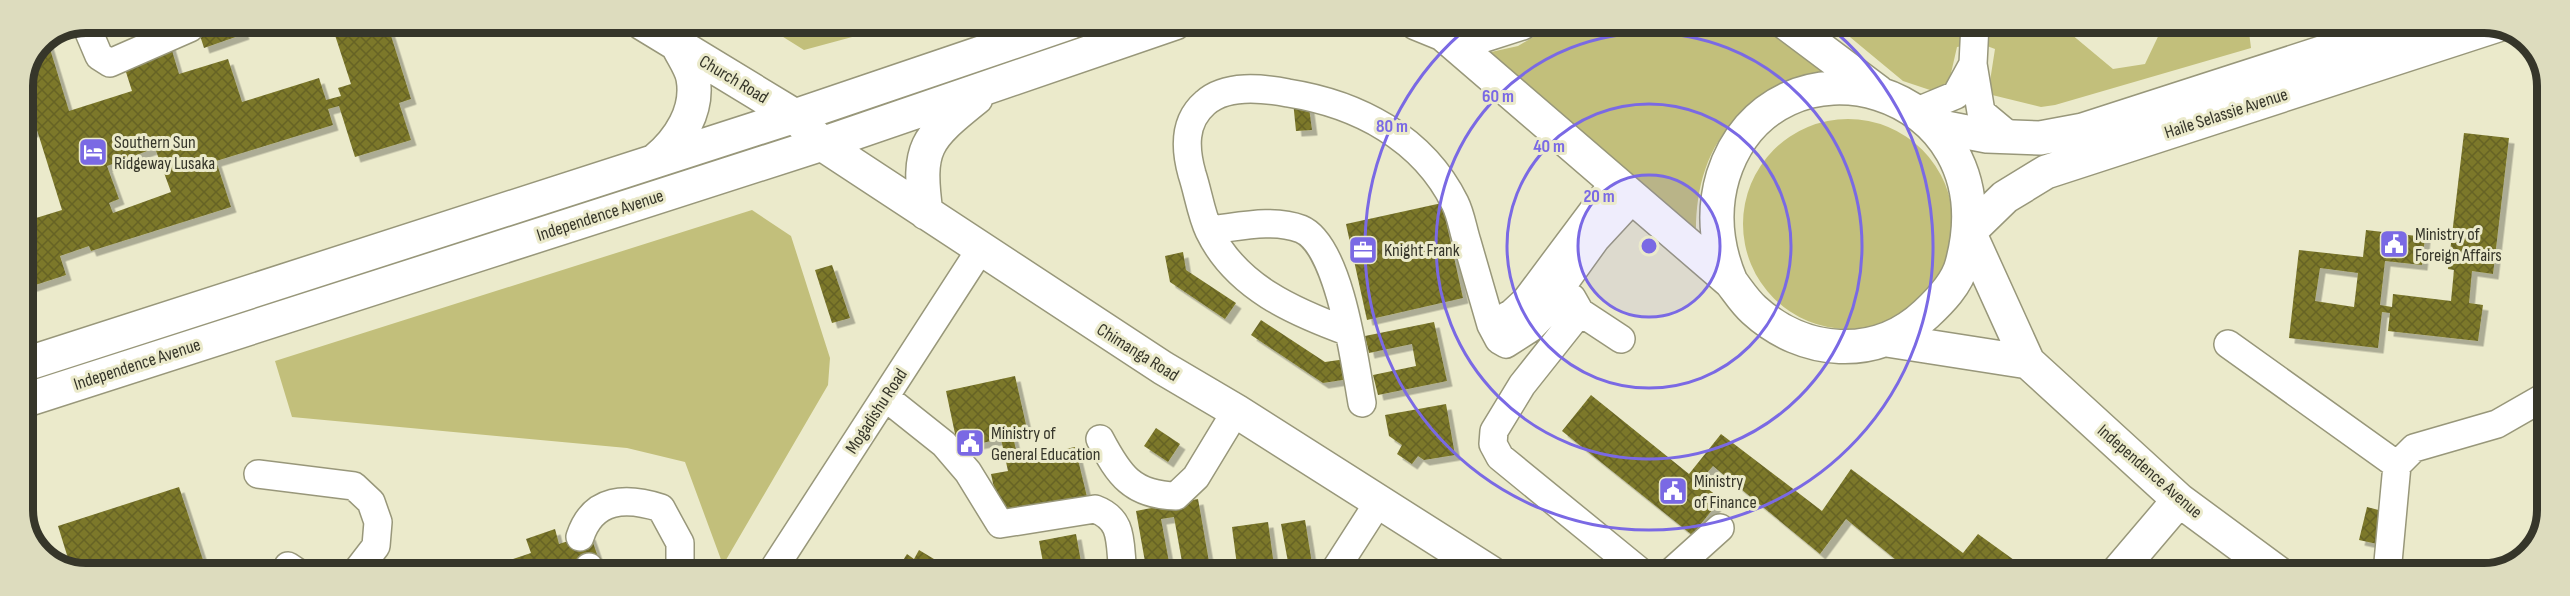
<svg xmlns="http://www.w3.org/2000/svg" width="2570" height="596" font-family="'Sofia Sans Condensed',sans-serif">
<defs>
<pattern id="building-cross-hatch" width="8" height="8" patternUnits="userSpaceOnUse" patternTransform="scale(1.5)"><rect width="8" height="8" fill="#7c782b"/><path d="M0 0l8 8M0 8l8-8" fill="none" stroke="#666325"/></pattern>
<filter id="shadow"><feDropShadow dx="5.5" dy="5.5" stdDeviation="0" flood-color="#0004"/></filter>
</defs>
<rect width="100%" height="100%" fill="#ebeacb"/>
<path fill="#c2bf7b" d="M761,23h143l-100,27z
M1557,23h208l67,52c-21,9 -78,30 -93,42 -32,28 -43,72 -43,113l-214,-176 36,-8z
M1833,23l134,1 -4,22 -6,1 -8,35 -16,9 -30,-10z
M1985,24h74l54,45 32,-5 19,-40h84l3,24 -196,57 -14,2 -53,-13 7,-45 -8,-3z
M1743 224a105 105 0 1 1 210 0a105 105 0 1 1-210 0Z
M752,210l39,26 39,122 -2,27 -105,180 -38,-103 -58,-14 -335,-31 -17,-56z"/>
<path fill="url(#building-cross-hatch)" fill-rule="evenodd" filter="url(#shadow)" d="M196,23h44l4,11 -40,14z
M331,23h56l24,76 -12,4 12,37 -56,17 -16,-51 -11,3 5,16 -117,36 15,46 -140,44 -2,-5 -29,10 6,19 -43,14v-67l39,-12 -25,-80 -14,5v-49l18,-45 6,-2 22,72 63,-20 -13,-41 48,-16 12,40 49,-15 14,43 77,-24 7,22 15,-4 -3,-8 13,-4zM155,148l16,44 -58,21 -4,-10 10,-4 -12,-33z
M1308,100l4,30 -16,1 -3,-30z
M2464,133l45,5 -16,136 -21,-3 -3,32 14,2 -5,36 -90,-10 2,-18 -8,-1 -4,36 -89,-10 10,-88 64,7 3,-27 59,7 -3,28 -37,-4 -5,44 12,2 1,-13 58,7 3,-31 -6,-1zM2320,268l38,5 -4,34 -39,-6z
M1442,203l21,95 -96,22 -21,-96z
M1183,252l3,18 50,33 -11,16 -55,-37 -5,-26z
M832,265l18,53 -18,5 -17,-53z
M1261,320l64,42 21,-3 3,20 -26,4 -72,-48z
M1434,322l13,59 -69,14 -5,-20 43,-9 -4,-22 -43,9 -4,-17z
M1015,376l12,53 -15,3 6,27 57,-12 12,50 -87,19 -9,-42 17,-3 -7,-32 -43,9 -12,-57z
M1591,395l98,79 32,-40 101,77 29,-42 112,84 15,-19 36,26 -10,13h-92l-66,-54 -26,35 -107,-88 -14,16 22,17 -29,36 -130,-104z
M1446,404l9,51 -31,5 -6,-4 -6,8 -15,-10 5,-9 -13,-9 -4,-21z
M1156,428l24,16 -12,18 -24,-16z
M179,487l28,85h-134l-5,-3 3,-1 -13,-42z
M1198,499l13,74h-27l-10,-56 -13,2 10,54h-24l-11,-62z
M2367,507l23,6 -8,32 -23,-5z
M1305,520l8,50 -23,3 -9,-49z
M1268,522l7,51h-37l-6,-46z
M555,529l4,15 31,-10 10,29 -29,9h-97l57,-19 -5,-14z
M1076,534l7,39h-38l-6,-32z
M919,550l15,9 -6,11 4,3h-37l12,-19 7,5z
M2525,557v1l-26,10 -2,-4z"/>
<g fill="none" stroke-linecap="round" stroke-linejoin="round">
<g stroke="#98977a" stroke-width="30">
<path id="minor" d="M85,23l14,33 11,7 80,-35 2,-5
M1975,24l-2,40 8,48 30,25
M1915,112l41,-17 17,-31
M1209,230c29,-3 64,-12 92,-1 39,16 54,135 61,174
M1572,298l8,14 41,27
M1580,312l-58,73 -28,46 -1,13 7,13 142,116
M1491,325l21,-12 14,-13 89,-119
M1349,332c-55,-20 -113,-45 -140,-101 -8,-17 -11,-39 -17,-57 -7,-25 -9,-52 13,-71 21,-19 57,-15 83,-10 70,11 135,45 167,110 6,12 8,27 12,39 8,28 16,56 24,83l8,15 7,4 25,-16 26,-27 8,-19 31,-43 38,-41
M2228,344l169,121
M885,397l59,47 24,28 32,52 95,-15c30,11 24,35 28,64
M1100,439c19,36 32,56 76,57l20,-19 40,-66
M258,474l96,12 17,16 7,20 -2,24 -20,26
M580,537c13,-40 47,-40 81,-29l19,35v30
M288,566l9,6
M589,567l2,5
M771,573l209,-323
M1333,573l45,-70
M1670,573l50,-45
M2387,573l10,-108 17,-17 83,-24 49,-28"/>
</g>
<g stroke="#98977a" stroke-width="36">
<path id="major" d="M642,23l153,93 27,28 341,224 73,43 255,162
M1416,23l27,11 288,248c7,9 14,20 23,28 49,45 122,51 172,4 14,-13 31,-30 36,-50 49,-181 -190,-243 -239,-88 -11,37 -7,71 8,106
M1786,23l92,69
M1443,34l38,2 41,-13
M1936,126l51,10 53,2 43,-8 328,-106
M656,160c23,-19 43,-49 37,-82 -2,-11 -11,-23 -16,-34
M926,213c-9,-66 -1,-74 50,-115
M1969,232l36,-35 41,-25 452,-147
M1969,232l59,130 151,138 99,73
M1887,340l141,22
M23,365l772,-249 274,-93
M23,401l799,-257 353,-121
M2117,573l62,-73"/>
</g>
<use href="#minor" stroke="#fff" stroke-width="27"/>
<use href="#major" stroke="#fff" stroke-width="33"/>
</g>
<circle cx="1649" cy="246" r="71" fill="#7a69e4" fill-opacity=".12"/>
<g fill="none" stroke="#7a69e4" stroke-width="3">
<circle cx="1649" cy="246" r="71"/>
<circle cx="1649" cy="246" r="142"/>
<circle cx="1649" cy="246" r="213"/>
<path d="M1826 24A284 284 0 1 1 1472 24"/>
</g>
<defs>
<g id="hotel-square" transform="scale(1.5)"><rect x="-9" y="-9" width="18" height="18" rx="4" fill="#7a69e4" stroke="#ebeacb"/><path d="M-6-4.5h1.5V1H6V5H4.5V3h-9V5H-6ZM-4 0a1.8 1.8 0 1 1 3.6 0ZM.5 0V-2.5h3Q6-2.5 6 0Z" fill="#fff"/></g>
<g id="civic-square" transform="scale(1.5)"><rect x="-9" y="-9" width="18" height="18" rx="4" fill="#7a69e4" stroke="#ebeacb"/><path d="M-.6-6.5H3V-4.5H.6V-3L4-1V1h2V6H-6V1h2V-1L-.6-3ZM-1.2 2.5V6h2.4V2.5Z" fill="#fff"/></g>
<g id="office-square" transform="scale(1.5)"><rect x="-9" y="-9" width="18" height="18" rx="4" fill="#7a69e4" stroke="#ebeacb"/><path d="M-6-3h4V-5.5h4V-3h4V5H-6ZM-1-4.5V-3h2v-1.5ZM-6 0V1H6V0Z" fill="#fff"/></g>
</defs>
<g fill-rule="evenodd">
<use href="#hotel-square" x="93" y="152"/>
<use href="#civic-square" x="2394" y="244"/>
<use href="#office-square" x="1363" y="250"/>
<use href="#civic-square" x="970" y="443"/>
<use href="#civic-square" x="1673" y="491"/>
</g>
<g text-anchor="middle" stroke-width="6" stroke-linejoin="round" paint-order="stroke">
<g font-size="18" fill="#36362a" stroke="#ebeacb">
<text transform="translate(734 79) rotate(31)" y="6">Church Road</text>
<text transform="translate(2226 113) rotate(-18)" y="6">Haile Selassie Avenue</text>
<text transform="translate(600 215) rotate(-18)" y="6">Independence Avenue</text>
<text transform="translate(1138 352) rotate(32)" y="6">Chimanga Road</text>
<text transform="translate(137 364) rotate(-18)" y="6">Independence Avenue</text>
<text transform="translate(876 411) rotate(-57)" y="6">Mogadishu Road</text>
<text transform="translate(2150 471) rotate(41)" y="6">Independence Avenue</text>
</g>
<g font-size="18" fill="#36362a" stroke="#ebeacb" text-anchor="start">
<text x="114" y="148">Southern Sun<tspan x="114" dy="21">Ridgeway Lusaka</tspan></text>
<text x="2415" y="240">Ministry of<tspan x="2415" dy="21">Foreign Affairs</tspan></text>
<text x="1384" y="256">Knight Frank</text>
<text x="991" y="439">Ministry of<tspan x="991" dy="21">General Education</tspan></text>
<text x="1694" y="487">Ministry<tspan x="1694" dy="21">of Finance</tspan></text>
</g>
</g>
<path d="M0 0H2570V596H0ZM86 33H2484A53 53 0 0 1 2537 86V510A53 53 0 0 1 2484 563H86A53 53 0 0 1 33 510V86A53 53 0 0 1 86 33Z" fill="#dddcbe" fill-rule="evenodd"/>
<path fill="none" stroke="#36362a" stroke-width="8" d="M86 33H2484A53 53 0 0 1 2537 86V510A53 53 0 0 1 2484 563H86A53 53 0 0 1 33 510V86A53 53 0 0 1 86 33Z"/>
<circle cx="1649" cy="246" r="9" fill="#7a69e4" stroke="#ebeacb" stroke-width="3"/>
<g font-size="18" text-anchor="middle" font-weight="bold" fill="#7a69e4" stroke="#ebeacb" stroke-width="6" stroke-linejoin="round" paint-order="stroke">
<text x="1498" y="102">60 m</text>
<text x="1392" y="132">80 m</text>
<text x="1549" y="152">40 m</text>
<text x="1599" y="202">20 m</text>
</g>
</svg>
